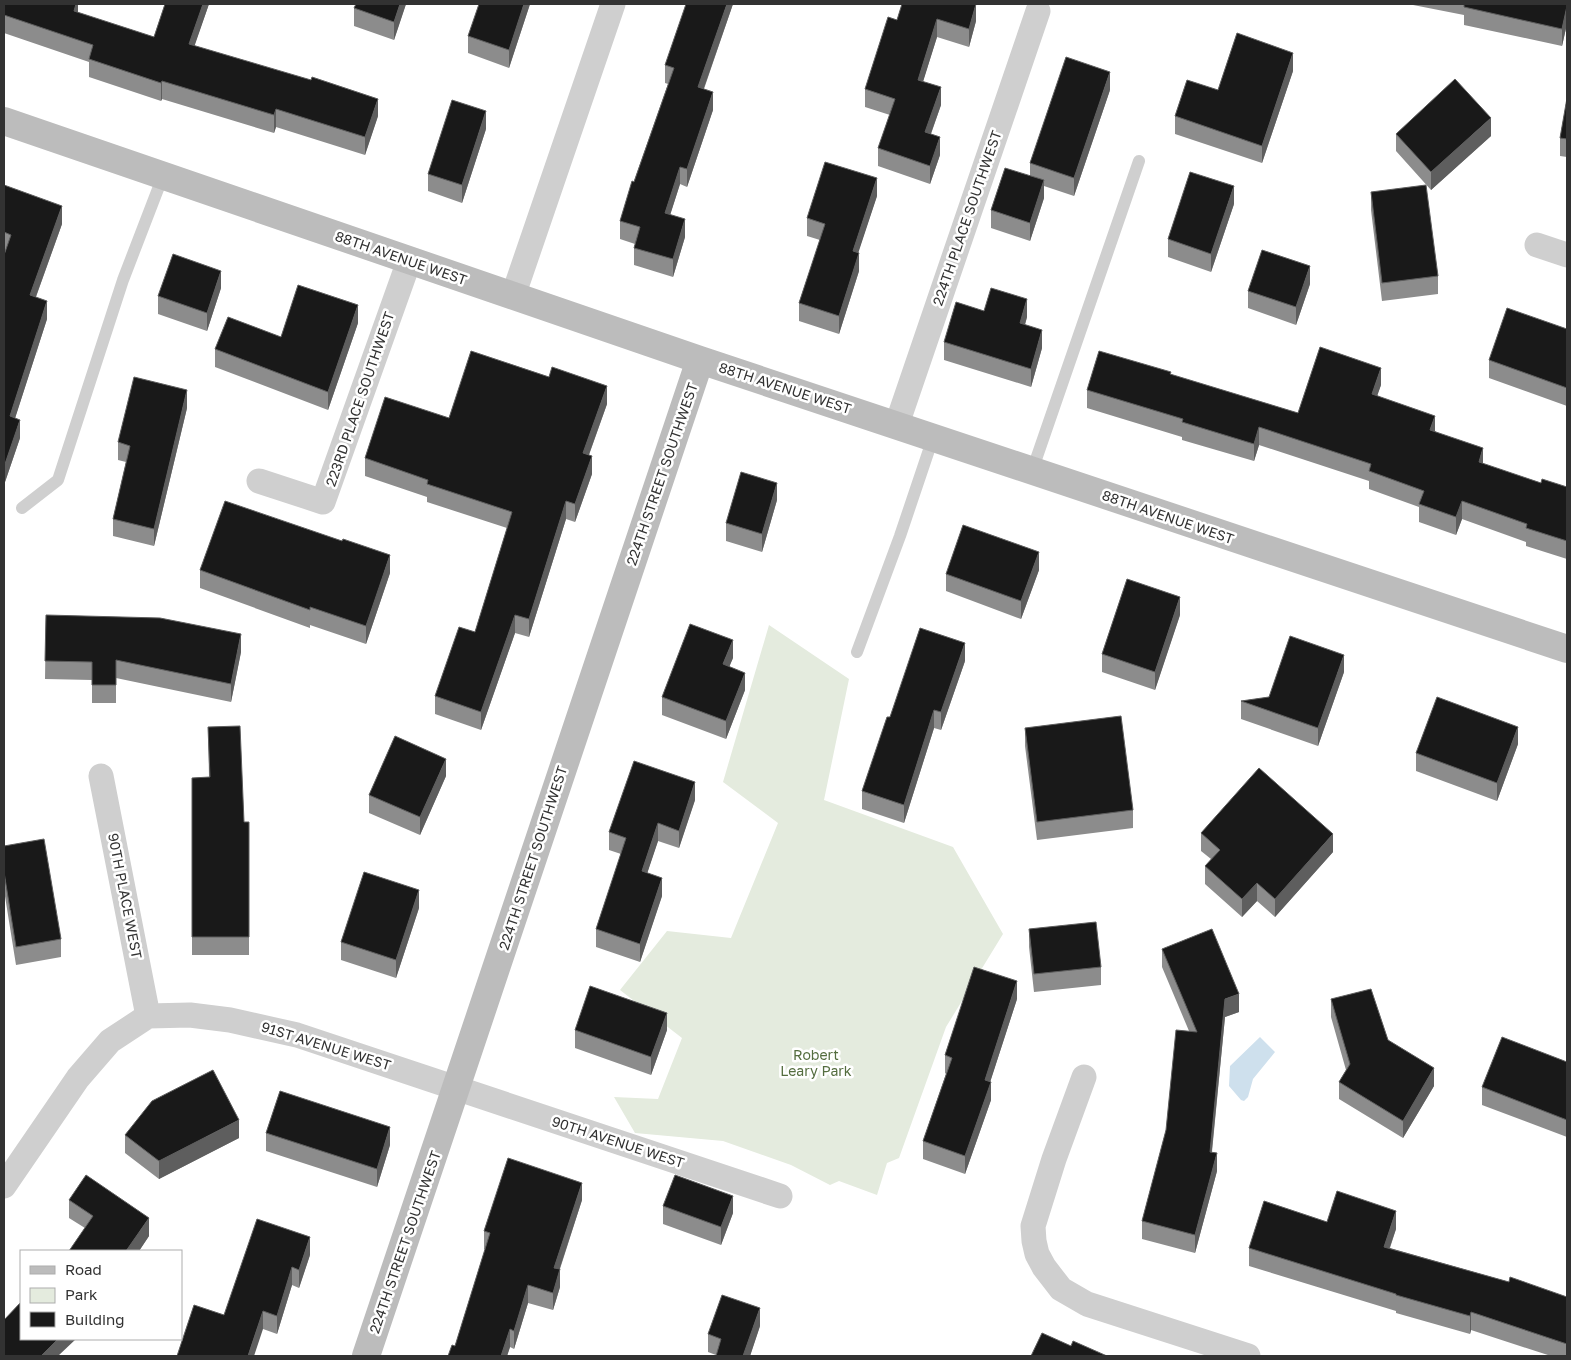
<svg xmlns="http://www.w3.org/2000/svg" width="1571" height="1360" font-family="'Golos Text',sans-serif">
<rect width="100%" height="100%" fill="#fff"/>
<path fill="#e4ebde" d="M769,625l80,54 -25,121 129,47 50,87 -57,93 -47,131 -12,5 -10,32 -38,-14 -9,4 -39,-20 -68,-24 -88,-8 -21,-36 44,2 24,-61 -62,-48 47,-59 64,7 47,-115 -55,-41z"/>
<path fill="#cee0ed" d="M1260,1037l15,15 -22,27 -5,18 -4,4 -3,-1 -12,-14 1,-20z"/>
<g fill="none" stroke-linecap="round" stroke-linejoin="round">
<path stroke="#cfcfcf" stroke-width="12" d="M1032,471l107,-310
M22,508l36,-28 65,-200 40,-104
M857,652l43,-116 33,-98"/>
<path stroke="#cfcfcf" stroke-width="25" d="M1537,245l30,10
M513,296l100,-292
M897,424l141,-413
M259,481l64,21 86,-241
M101,776l47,240
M1084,1077l-30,82 -21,67 1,15 3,13 7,13 17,22 26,15 161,52
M4,1186l74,-108 32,-37 38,-25 42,-1 40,5 67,15 483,161"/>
<path stroke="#bcbcbc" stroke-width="28" d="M4,121l696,239 867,289
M366,1356l334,-996"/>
</g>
<path fill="#8c8c8c" d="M4,4h74v9l76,24 11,-33h44l-15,42 184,70 -13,39 -89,-28 -2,6 -112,-34 -1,2 -72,-24v-15l-85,-29z
M406,4l-12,36 -40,-14v-18z
M530,4l-21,64 -41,-15v-17z
M733,4l-29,85 9,21 -26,77 -7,-3 -10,31 15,22 -12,40 -39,-12v-17l1,-4 -15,-5v-18l48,-137 -3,-1v-18z
M902,4l74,17 -7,26 -32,-10 -14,44 18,24 -10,29 9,21 -10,29 -52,-18v-18l12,-33 -25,-8v-18l32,-69z
M1408,4h159v20l-5,22 -98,-21v-10z
M1293,71l-31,92 -87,-29v-18l43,-26z
M1110,90l-36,106 -30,-10v12l-14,43 -39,-13v-18l39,-34v-13z
M1567,98v59l-7,-1v-18z
M486,129l-24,74 -34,-12v-17z
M1396,134l95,2 -60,54 -35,-39z
M4,185l58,39 -26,73 11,22 -32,99 5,20 -15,44 -1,-1v-226l2,-5h-2z
M1371,192l67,84v18l-56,7 -11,-91z
M877,196l-19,56 1,19 -20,63 -40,-13v-18l21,-63 -13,-4v-18z
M1234,204l-23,68 -43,-15v-18z
M1310,284l-14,41 -48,-17v-17z
M221,288l-14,43 -49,-17v-18z
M984,311l43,6 -2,8 17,23 -11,39 -87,-27v-18z
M358,323l-30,87 -113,-43v-18z
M1567,329v77l-78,-28v-18z
M1171,375l127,38 83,-28 -4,10 58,36 48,33 58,19 26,4v72l-41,-13v-4l-64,-23 -6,16 -37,-13v-15l-50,-18v-8l-110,-36 -5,16 -72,-21v-3l-95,-29v-18z
M607,404l-18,51 3,19 -17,48 -9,-3 -37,118 -14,-4 -34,97 -46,-16v-18l40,-64 32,-104 -80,-26v-5l-62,-21v-18z
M187,408l-33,138 -41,-10v-17l13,-57 -8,-2v-18z
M777,500l-15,52 -36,-11v-18z
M200,570l190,3 -24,71 -56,-19v3l-110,-40z
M1039,570l-18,49 -75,-28v-17z
M46,615l195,37 -10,50 -115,-24v25h-24v-23l-47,-1z
M1180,615l-25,75 -53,-18v-18z
M733,658l-4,8 16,24 -19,49 -64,-24v-18z
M965,661l-24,69 -7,-2 -30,95 -42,-14v-18l28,-74z
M1344,672l-26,74 -77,-27v-18l28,-4z
M208,727l36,95h5v133h-57v-177l17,-1z
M1025,728l108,82v18l-96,12 -12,-94z
M1518,744l-21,57 -81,-30v-18z
M446,776l-26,59 -51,-22v-18z
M695,800l-16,48 -21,-7 -11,32 15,23 -22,66 -44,-15v-18l25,-75 -12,-4v-18z
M1201,833l132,19 -58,65 -18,-16 -15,16 -37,-33v-18l6,-7 -10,-8z
M4,846l57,93v18l-45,8 -12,-75z
M419,908l-23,70 -55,-18v-18z
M1029,929l72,38v18l-67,7 -5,-45z
M1162,949l77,63 -14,5 -13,135 5,19 -22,82 -53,-14v-18l24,-91 23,-99 -27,-64z
M1017,999l-27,83 1,18 -26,74 -42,-15v-18l23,-67 -1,-1v-18z
M1331,999l57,41 46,46 -31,52 -64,-39v-17l7,-12 -15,-53z
M575,1030h92l-16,45 -76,-27z
M1567,1062v75l-85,-32v-18z
M266,1133l124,12 -13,42 -111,-36z
M125,1135l114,3 -80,41 -34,-26z
M69,1200l80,36 -10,15h-70l16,-23 -16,-10z
M582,1200l-22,69v18l-7,23 -25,-7 -14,46 -4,-2 -3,9h-59l7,-10 30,-97h-1v-18z
M663,1206l70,7 -12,32 -58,-21z
M1327,1222l69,7 -6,19 119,34 58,15v59h-16l-80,-26 -1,4 -74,-21v-2l-147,-45v-18z
M310,1255l-11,33 -7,-3 -15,49 -53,-19z
M760,1326l-10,30h-34v-1l-8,-3v-18z"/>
<path fill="#5e5e5e" d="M76,4h2v13l-4,-6z
M203,4h6l-20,58v-18z
M400,4h6l-12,36v-18z
M524,4h6l-21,64v-18z
M727,4h6l-35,101v-18z
M976,4v17l-7,26v-18z
M1567,6v18l-5,22v-17z
M937,19v18l-19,61v-18z
M1293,53v18l-31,92v-17z
M1110,72v18l-36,106v-18z
M162,81v18l-1,2v-18z
M941,87v18l-16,45v-18z
M713,92v18l-26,77v-18z
M378,99v17l-13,39v-18z
M276,109v18l-2,6v-18z
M486,111v18l-24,74v-18z
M1491,118v18l-60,54v-18z
M940,137v18l-10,29v-18z
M680,167v17l-15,47v-18z
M877,178v18l-24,73v-18z
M1044,180v18l-14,43v-18z
M1234,186v18l-23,68v-18z
M62,206v18l-32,89v-18z
M685,219v18l-12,40v-18z
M859,253v18l-20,63v-18z
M1310,266v18l-14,41v-18z
M221,271v17l-14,43v-18z
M1027,299v18l-7,24v-18z
M47,301v18l-37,115v-18z
M358,305v18l-30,87v-18z
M1042,330v18l-11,39v-18z
M1381,368v17l-9,26v-17z
M607,386v18l-24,67v-18z
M187,390v18l-33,138v-17z
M1435,416v18l-5,-4z
M20,420v18l-15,44v-18z
M1259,427v18l-5,16v-17z
M1483,448v18l-4,-4z
M592,456v18l-17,48v-18z
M777,483v17l-15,52v-18z
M566,501v18l-37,118v-18z
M1462,501v18l-6,16v-18z
M1039,552v18l-18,49v-18z
M390,555v18l-24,71v-18z
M1180,597v18l-25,75v-18z
M515,615v18l-34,97v-18z
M241,634v18l-10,50v-18z
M733,640v18l-10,24v-18z
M965,643v18l-24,69v-18z
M1344,655v17l-26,74v-18z
M745,673v17l-19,49v-18z
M934,710v18l-30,95v-18z
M1518,727v17l-21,57v-18z
M446,759v17l-26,59v-18z
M695,782v18l-16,48v-17z
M658,823v18l-16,48v-18z
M1333,834v18l-58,65v-18z
M662,878v18l-22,66v-18z
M1257,883v18l-15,16v-18z
M419,890v18l-23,70v-18z
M1017,981v18l-32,99v-18z
M1239,994v18l-14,5 -15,152v-17l15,-153z
M667,1013v17l-16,45v-18z
M1434,1068v18l-31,52v-17z
M991,1082v18l-26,74v-18z
M239,1120v18l-80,41v-18z
M390,1127v18l-13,42v-18z
M1217,1153v18l-22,82v-18z
M582,1183v17l-28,86v-18z
M733,1196v17l-12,32v-18z
M1396,1211v18l-12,35v-17z
M149,1218v18l-10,15h-13z
M310,1237v18l-11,33v-18z
M292,1267v18l-15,49v-18z
M560,1269v18l-7,23v-17z
M528,1285v18l-14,46v-18z
M760,1308v18l-10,30h-7z
M263,1311v18l-9,27h-6z
M1471,1312v18l-1,4v-18z
M510,1329v18l-3,9h-6z
M58,1339h18l-18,17h-17z"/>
<path fill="#191919" stroke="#5e5e5e" d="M4,4h72l-2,7 80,26 11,-33h38l-14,40 122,36 1,-3 66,22 -13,38 -89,-28 -2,6 -112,-34 -1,2 -72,-24 4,-14 -89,-30z
M356,4h44l-6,18 -40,-14z
M479,4h45l-15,46 -41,-14z
M686,4h41l-29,83 15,5 -26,77 -7,-2 -15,46 20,6 -12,40 -39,-11 6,-21 -20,-6 12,-40 2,1 40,-114 -9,-3z
M902,4h74l-7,25 -32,-10 -19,61 23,7 -16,45 15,5 -10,29 -52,-18 17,-49 -30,-10 23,-72 9,3z
M1464,4h103v2l-5,23 -98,-22z
M1237,33l56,20 -31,93 -87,-30 12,-36 31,10z
M1066,57l44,15 -36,106 -44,-15z
M1455,79l36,39 -60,54 -35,-38z
M1567,98v41l-7,-1z
M452,100l34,11 -24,74 -34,-11z
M825,162l52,16 -24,73 6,2 -20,63 -40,-13 26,-79 -18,-6z
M1005,168l39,12 -14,43 -39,-13z
M1190,172l44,14 -23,68 -43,-15z
M4,185l58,21 -32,89 17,6 -37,115 10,4 -15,44 -1,-1v-208l7,-20 -7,-3z
M1426,185l12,91 -56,7 -11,-91z
M1262,250l48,16 -14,41 -48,-16z
M173,254l48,17 -14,42 -49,-17z
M298,285l60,20 -30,87 -113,-43 13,-32 53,20z
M991,288l36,11 -7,24 22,7 -11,39 -87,-27 12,-40 28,9z
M1507,308l60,21v59l-78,-28z
M1320,347l61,21 -9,26 63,22 -5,14 53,18 -4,14 62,21 1,-4 25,8v54l-41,-13 1,-4 -65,-23 -6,16 -37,-13 5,-13 -55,-20 2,-7 -112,-37 -5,17 -72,-22 1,-3 -96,-29 12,-39 72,21 -1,2 128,39z
M471,351l78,26 3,-10 55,19 -24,67 9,3 -17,48 -9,-3 -37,118 -14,-4 -34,97 -46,-16 24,-69 16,5 37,-120 -85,-28 1,-4 -63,-22 20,-61 64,21z
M134,377l53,13 -33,139 -41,-10 17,-73 -12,-4z
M741,472l36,11 -15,51 -36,-11z
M225,501l117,40 1,-2 47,16 -24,71 -56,-19v3l-110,-40z
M963,525l76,27 -18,49 -75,-27z
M1127,579l53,18 -25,75 -53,-18z
M46,615l114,3 81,16 -10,50 -115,-24v25h-24v-23l-47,-1z
M690,624l43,16 -10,24 22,9 -19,48 -64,-24z
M920,628l45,15 -24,69 -7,-2 -30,95 -42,-14 25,-74h3z
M1290,636l54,19 -26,73 -77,-27 28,-4z
M1437,697l81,30 -21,56 -81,-30z
M1121,716l12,94 -96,12 -12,-94z
M240,726l4,96h5v115h-57v-159l18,-1 -2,-50z
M395,736l51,23 -26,58 -51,-22z
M634,761l61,21 -16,49 -21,-8 -16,48 20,7 -22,66 -44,-15 30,-91 -17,-6z
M1259,768l74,66 -58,65 -18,-16 -15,16 -37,-33 15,-16 -19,-17z
M44,839l17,100 -45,8 -12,-75v-26z
M364,872l55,18 -23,70 -55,-18z
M1096,922l5,45 -67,7 -5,-45z
M1212,929l27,65 -14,5 -15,153 7,1 -22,82 -53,-14 24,-91 10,-100 21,2 -35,-83z
M974,967l43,14 -32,99 6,2 -26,74 -42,-15 29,-83 -7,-3z
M590,986l77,27 -16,44 -76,-27z
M1371,989l17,51 46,28 -31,53 -64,-39 11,-18 -19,-65z
M1502,1037l65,25v58l-85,-33z
M213,1070l26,50 -80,41 -34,-26 27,-34z
M280,1091l110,36 -13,42 -111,-36z
M508,1158l74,25 -28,85 6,1 -7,24 -25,-8 -14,46 -4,-2 -9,27h-53l4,-11 3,1 35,-113 -6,-2z
M86,1175l63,43 -23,33h-57l24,-35 -24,-16z
M675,1175l58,21 -12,31 -58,-21z
M1337,1191l59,20 -12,36 125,35 1,-5 57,20v47l-96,-32 -1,4 -74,-21v-1l-147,-46 15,-47 63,21z
M257,1219l53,18 -11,33 -7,-3 -15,49 -14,-5 -15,45h-71l17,-51 30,10z
M722,1295l38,13 -17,48h-27l5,-17 -13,-5z
M21,1302v37h37l-17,17h-37v-36z
M1042,1333l29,13 2,-5 34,15h-76z"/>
<g text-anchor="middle" stroke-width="5" stroke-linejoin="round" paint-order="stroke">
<g font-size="14" fill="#323232" stroke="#fff">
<text transform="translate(967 218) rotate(-71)" y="5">224TH PLACE SOUTHWEST</text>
<text transform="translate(401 258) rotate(19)" y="5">88TH AVENUE WEST</text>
<text transform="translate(785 388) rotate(18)" y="5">88TH AVENUE WEST</text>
<text transform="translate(360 399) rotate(-71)" y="5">223RD PLACE SOUTHWEST</text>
<text transform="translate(662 474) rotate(-71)" y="5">224TH STREET SOUTHWEST</text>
<text transform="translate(1168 517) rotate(19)" y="5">88TH AVENUE WEST</text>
<text transform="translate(533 858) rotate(-72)" y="5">224TH STREET SOUTHWEST</text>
<text transform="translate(125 896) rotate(79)" y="5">90TH PLACE WEST</text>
<text transform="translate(326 1046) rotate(17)" y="5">91ST AVENUE WEST</text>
<text transform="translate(618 1142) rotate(18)" y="5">90TH AVENUE WEST</text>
<text transform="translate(405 1242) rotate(-71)" y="5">224TH STREET SOUTHWEST</text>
</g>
<g font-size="14" fill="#546d3f" stroke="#fff">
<text x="816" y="1060">Robert<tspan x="816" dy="16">Leary Park</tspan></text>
</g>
</g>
<rect width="1571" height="1360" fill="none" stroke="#323232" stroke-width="10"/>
<rect x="20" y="1250" width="162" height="90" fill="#ffffff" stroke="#adadad"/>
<rect x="30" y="1266" width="25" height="8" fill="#bcbcbc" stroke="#adadad"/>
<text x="65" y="1275" font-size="15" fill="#323232">Road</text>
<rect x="30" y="1288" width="25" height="15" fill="#e4ebde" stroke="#adadad"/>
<text x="65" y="1300" font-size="15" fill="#323232">Park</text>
<rect x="30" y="1312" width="25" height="15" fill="#191919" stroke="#adadad"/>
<text x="65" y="1325" font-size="15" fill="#323232">Building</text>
</svg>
